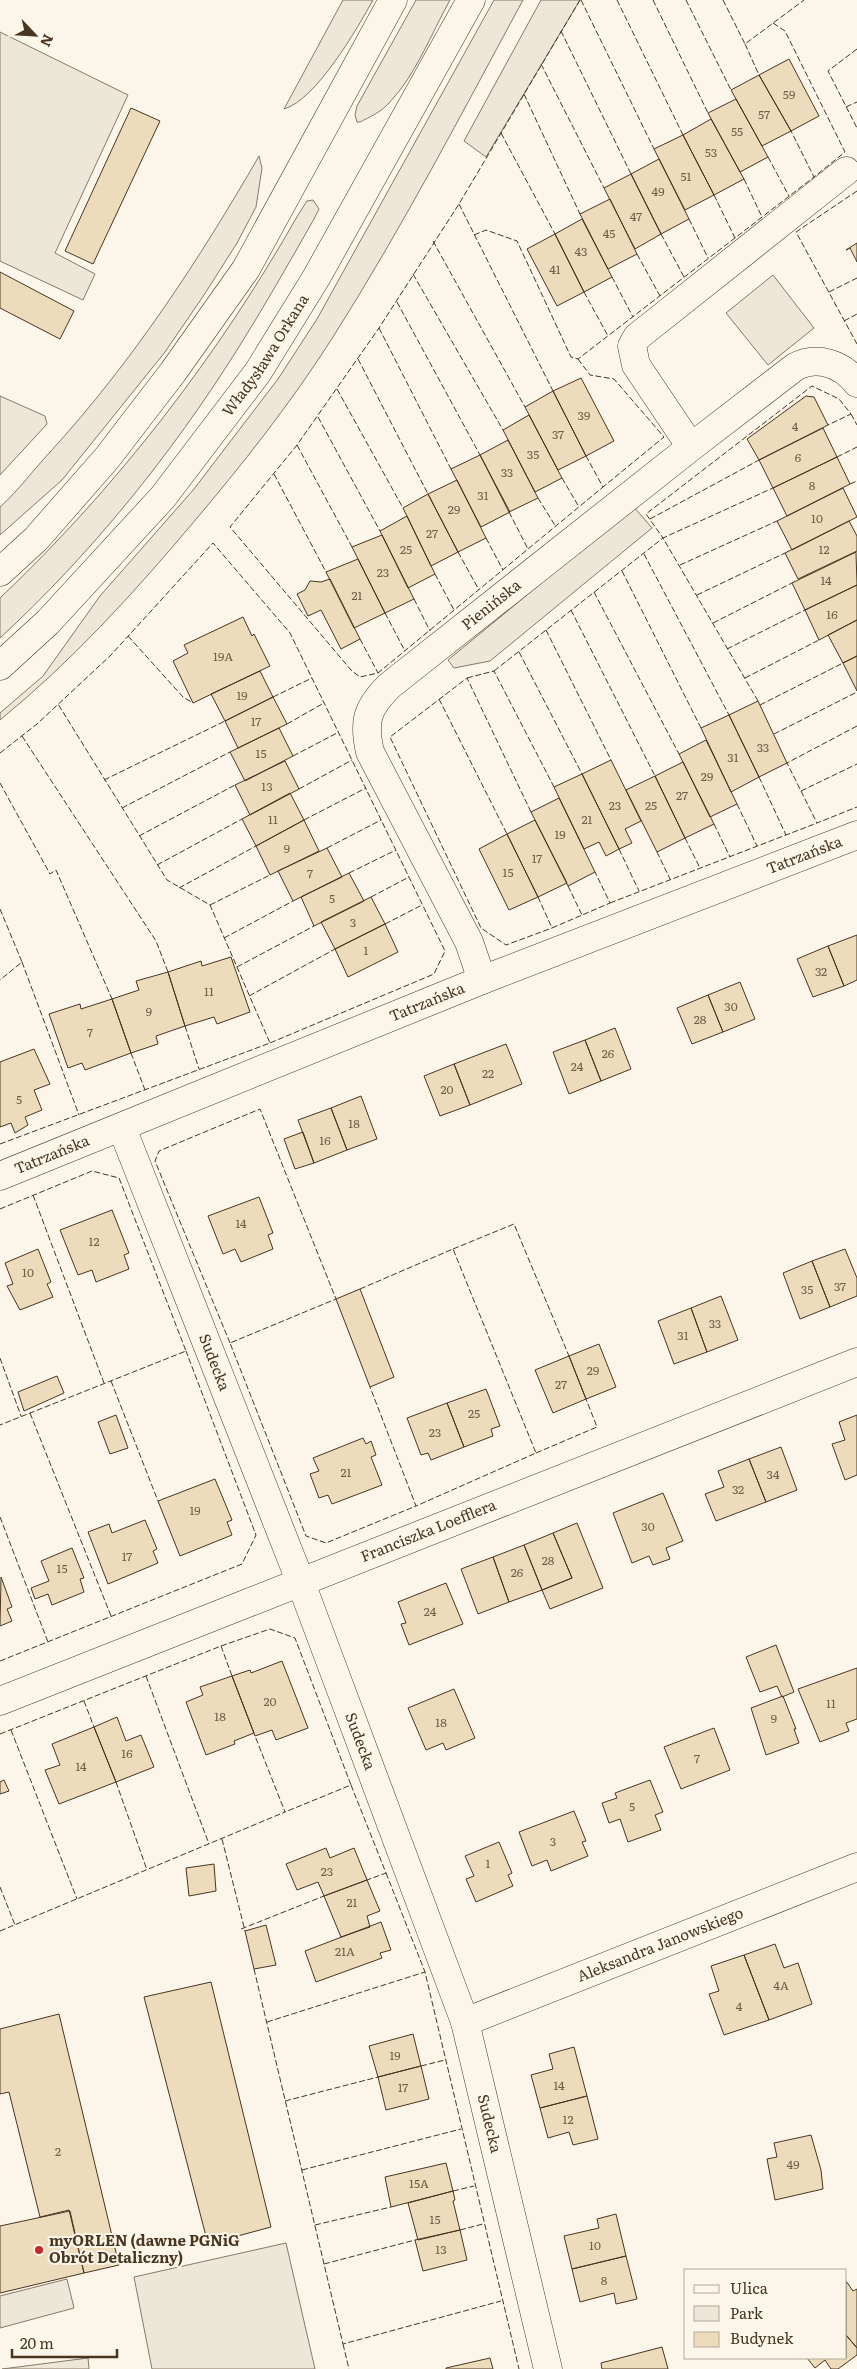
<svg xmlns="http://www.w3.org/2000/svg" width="857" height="2369" font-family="Literata,serif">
<rect width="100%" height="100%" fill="#fbf6e9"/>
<path fill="#ede6d9" stroke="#887966" d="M343,0h30c-16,29 -57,100 -89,109z
M416,0h34c-19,34 -34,75 -61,103 -8,9 -19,14 -29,19h-3l-2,-7 2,-9z
M494,0h29c-61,113 -121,228 -190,337 -42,66 -91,128 -141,187 -59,70 -121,138 -192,196v-7l43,-37 57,-80 94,-107 84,-110 39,-60z
M541,0h39l-94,157 -22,-16z
M259,156l3,12 -6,39 -19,36 -33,52 -39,57 -103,128 -62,55v-28c19,-17 34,-38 51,-56 82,-90 148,-191 208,-295z
M313,200l6,9 -5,10c-25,44 -50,88 -77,131 -66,105 -146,204 -237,288v-40c118,-112 218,-242 298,-383l9,-14z
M773,275l41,53 -46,37 -42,-52z
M0,396l45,20 2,8 -47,51z"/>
<path fill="#ede7d9" stroke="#887966" d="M0,32l128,63 -73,158 40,21 -12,26 -83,-39z
M634,507l18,21 -162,133 -36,7 -6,-8z
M286,2243l29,126h-163l-18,-92z
M67,2279l7,29 -74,20v-32z
M88,2358l1,11h-87z"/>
<path fill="#ecdcbc" stroke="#4a3520" d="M789,59l30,57 -28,15 -32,-56z
M759,75l32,56 -29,15 -31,-56z
M736,99l32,58 -28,15 -32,-59z
M131,108l29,13 -67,143 -28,-13z
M711,119l33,60 -30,16 -31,-60z
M683,135l31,60 -29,15 -31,-61z
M659,159l30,60 -28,15 -30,-60z
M631,174l30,60 -26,15 -31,-61z
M610,199l27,55 -29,15 -28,-55z
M582,219l30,58 -28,15 -29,-58z
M555,234l29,58 -27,14 -30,-57z
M857,243v19l-7,-14 -4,2z
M0,272l74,39 -14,28 -60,-31z
M581,378l33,63 -28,15 -33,-65z
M553,391l33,65 -28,14 -33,-63z
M806,396l8,1 14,28 -69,35 -12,-21z
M529,415l33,63 -27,14 -32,-62z
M823,428l14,29 -64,31 -14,-28z
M508,440l30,58 -29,14 -29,-57z
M480,455l30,57 -29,15 -30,-58z
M837,457l13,27 -63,32 -14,-28z
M457,480l29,58 -28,14 -30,-58z
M843,488l14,29 -65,33 -15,-29z
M428,494l30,58 -27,14 -28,-58z
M407,516l28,58 -27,14 -28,-57z
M849,521l8,15v15l-59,28 -13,-26z
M382,535l32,64 -29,14 -33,-66z
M856,552l1,33 -52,25 -13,-27z
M358,559l27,54 -31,15 -28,-56z
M330,579l30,60 -19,10 -20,-39 -13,6 -11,-22 8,-4 5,-9 11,1z
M857,585v35l-38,20 -14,-30z
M243,617l9,19 2,-2 16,32 -77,37 -20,-42 15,-8 -4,-8z
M857,620v36l-14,7 -15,-28z
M857,656v35l-14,-28z
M260,671l13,26 -48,24 -14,-27z
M273,697l14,27 -49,24 -13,-27z
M758,701l29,62 -28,14 -30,-62z
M729,715l30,62 -28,15 -30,-64z
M279,728l14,28 -48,25 -15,-29z
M706,740l31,64 -27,13 -31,-63z
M611,760l30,61 -16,8 7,14 -13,6 -37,-75z
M285,761l14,28 -49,26 -15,-30z
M683,762l31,62 -29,14 -30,-62z
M582,774l37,75 -13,7 -7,-14 -15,7 -30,-62z
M655,776l30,62 -28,14 -31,-62z
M290,793l14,27 -48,26 -14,-27z
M559,798l36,74 -27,14 -37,-74z
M304,820l15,31 -49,24 -14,-29z
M535,820l32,63 -29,14 -31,-63z
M507,834l31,63 -29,13 -30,-61z
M327,848l15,29 -49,24 -15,-30z
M349,873l15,28 -50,25 -13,-29z
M371,897l14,27 -50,25 -14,-27z
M385,924l13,28 -50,25 -13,-28z
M857,935v45l-13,6 -16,-40z
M828,946l16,40 -31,11 -16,-38z
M231,957l19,55 -33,12 -3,-7 -29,9 -17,-54 33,-11 1,5z
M168,972l17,54 -29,10 2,8 -27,9 -19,-54 27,-9 -3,-9z
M740,982l15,37 -32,13 -15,-37z
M708,995l15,37 -31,12 -15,-36z
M112,999l19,54 -46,17 -3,-7 -14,5 -19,-54 31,-10 1,5z
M615,1028l16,41 -30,12 -16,-41z
M585,1040l16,41 -32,13 -16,-42z
M506,1044l16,40 -52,21 -16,-41z
M34,1049l16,35 -16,6 8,20 -17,7 3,8 -13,8 -4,-10 -11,4v-65z
M454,1064l16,41 -30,11 -16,-40z
M361,1096l16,43 -30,11 -16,-42z
M331,1108l16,42 -33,13 -16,-43z
M303,1132l11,31 -19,6 -11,-30z
M259,1197l14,36 -5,2 5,14 -32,13 -6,-13 -12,5 -15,-38z
M112,1210l17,43 -5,2 5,14 -33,13 -4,-12 -14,5 -18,-45z
M38,1249l13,33 -4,2 6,13 -33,13 -13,-24 6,-2 -8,-21z
M845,1249l12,29v18l-27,11 -18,-46z
M812,1261l18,46 -30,12 -17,-46z
M360,1289l34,88 -24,10 -34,-88z
M721,1296l17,44 -31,12 -16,-44z
M691,1308l16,44 -33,12 -16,-43z
M599,1344l17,43 -30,12 -17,-43z
M569,1356l17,43 -33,14 -18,-43z
M57,1376l7,17 -40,18 -6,-19z
M486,1389l14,37 -9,3 2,7 -29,11 -17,-44z
M447,1403l17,44 -33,13 -3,-7 -7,2 -14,-37z
M116,1415l12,33 -18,6 -12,-32z
M857,1415v60l-12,5 -13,-36 13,-4 -6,-18z
M363,1438l3,6 5,-3 5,14 -5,2 11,28 -50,19 -4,-9 -9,3 -9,-24 9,-3 -6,-13z
M781,1447l16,43 -31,12 -17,-43z
M749,1459l17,43 -50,19 -11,-27 19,-7 -6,-16z
M215,1479l17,41 -5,2 5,13 -52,21 -22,-55z
M663,1493l20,48 -17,7 4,11 -17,6 -4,-9 -17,7 -19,-50z
M145,1520l12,29 -4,2 5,12 -50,21 -20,-52 21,-8 3,9z
M577,1523l26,65 -53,21 -8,-19 30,-12 -19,-45z
M553,1533l19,45 -30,12 -18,-45z
M524,1545l18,45 -33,12 -16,-45z
M72,1548l12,30 -4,1 4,13 -32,13 -4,-11 -13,5 -4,-11 18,-7 -8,-20z
M493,1557l16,45 -31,12 -17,-45z
M1,1577l11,30 -5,2 5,12 -12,5z
M446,1583l17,41 -54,21 -8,-21 5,-1 -8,-21z
M776,1645l18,47 -12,5 -5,-11 -17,6 -14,-35z
M282,1661l26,67 -32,12 -4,-10 -17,6 -23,-60 18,-6 1,3z
M857,1668v51l-11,4 3,8 -29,11 -22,-53z
M232,1676l22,57 -20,8 1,3 -29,11 -20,-53 17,-7 -3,-8z
M454,1689l21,49 -29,12 -3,-7 -17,7 -18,-42z
M783,1696l13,33h-2l5,14 -33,12 -15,-47z
M117,1717l9,24 15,-6 13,32 -38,15 -22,-55z
M94,1727l22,55 -57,22 -14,-34 15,-5 -8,-21z
M714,1728l16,42 -49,19 -17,-42z
M4,1780l5,11 -9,3v-12z
M650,1780l13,32 -8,3 6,15 -33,12 -8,-23 -11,4 -7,-20 15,-5 -2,-5z
M574,1811l12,30 -4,1 6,14 -37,15 -4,-11 -15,6 -13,-34z
M499,1842l13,31 -4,2 5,11 -37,16 -10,-23 8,-3 -9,-20z
M326,1848l4,10 24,-10 13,32 -43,16 -6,-14 -21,8 -11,-26z
M214,1864l2,27 -27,5 -3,-28z
M367,1880l13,31 -13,5 3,11 -29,10 -17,-41z
M381,1922l10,28 -11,3 2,5 -66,24 -11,-31z
M266,1925l10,40 -22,4 -9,-38z
M775,1944l9,24 14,-5 14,41 -43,16 -25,-65z
M744,1955l25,65 -45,15 -15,-41 10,-3 -8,-25z
M211,1982l60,245 -63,17 -64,-247z
M59,2014l60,251 -35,8 -15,-63 -29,7 -31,-125 -9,2v-65z
M413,2034l8,32 -43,11 -9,-31z
M574,2047l13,49 -47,12 -9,-33 22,-6 -4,-15z
M421,2066l8,33 -43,11 -8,-33z
M587,2096l11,43 -25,6 -4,-13 -21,6 -8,-30z
M811,2135l10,35 2,19 -48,11 -8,-41 10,-2 -3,-14z
M446,2163l7,28 -62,16 -6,-30z
M453,2191l2,9 -2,1 7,29 -42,10 -10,-37z
M70,2211l14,62 -84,20v-67z
M616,2214l10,42 -54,13 -8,-33 35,-8 -2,-9z
M460,2230l7,30 -44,11 -8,-31z
M626,2256l11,43 -21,5 -2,-11 -34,9 -8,-33z
M846,2281l7,10 4,-2v59l-11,-13z
M846,2335l11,13v7l-19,14h-7l-6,-9 -10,8 -8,-10h39z
M662,2347l6,22h-66l-1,-6z
M490,2358l3,11h-47v-1z"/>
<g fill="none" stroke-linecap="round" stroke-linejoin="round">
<g stroke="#4a3520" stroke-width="29">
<g id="minor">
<path d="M691,447l-55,-82 -4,-19 5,-9 209,-166"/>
<path id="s1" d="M482,980l-13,-38 -99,-190c-7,-31 -3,-44 19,-66l302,-239 104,-80c22,-12 47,-3 62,16"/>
<path id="s2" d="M122,1128l179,455 164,439 83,347"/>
<path id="s3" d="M0,1176l482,-196 375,-145"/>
<path id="s4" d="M0,1701c286,-112 570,-228 857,-339"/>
<path id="s5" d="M465,2022l392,-155"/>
</g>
</g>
<g stroke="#4a3520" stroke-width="29">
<g id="tertiary">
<path d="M0,572l36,-33 71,-81 66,-86 73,-103 147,-269"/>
<path id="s6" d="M0,666l48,-44 115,-125 95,-125 58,-94 155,-278"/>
</g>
</g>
<use href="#minor" stroke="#fbf6e9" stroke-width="28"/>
<use href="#tertiary" stroke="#fbf6e9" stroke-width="28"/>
<path stroke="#4a3520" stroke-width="1" stroke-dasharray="6 2.5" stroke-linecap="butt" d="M580,0l-121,204 -80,124 -82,117 -67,82 121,143 9,7 18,-4 225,-186
M581,0l73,149
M617,0l66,135
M653,0l55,113
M686,0l45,90
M723,0l22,44 59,-44
M773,23l12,8 60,121 -31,25 -23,-46
M561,31l70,143
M745,44l14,31
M857,49l-29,22 29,57
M541,64l63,124
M524,94l56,120
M846,107l11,-5
M501,133l54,101
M768,157l21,39
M744,179l18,38
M857,191l-61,41 61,112
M714,195l21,43
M459,204l94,187
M689,219l19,39
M661,234l23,43
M474,235l12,-5 31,11 54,116 7,2 236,-182
M433,241l92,166
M637,254l23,42
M413,274l90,156
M612,277l21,40
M584,292l24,44
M829,292l28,-14
M397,302l83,153
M844,321l13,-7
M379,328l72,141
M358,359l70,135
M578,359l12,16 24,4 50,58 -61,50 -17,-31
M337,389l66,119
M851,414l6,11
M318,417l62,114
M297,445l55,102
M837,457l20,-10
M274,474l52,98
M562,478l17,29
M850,484l7,-3
M538,498l18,29
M509,512l19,37
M650,519l109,-59
M486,538l17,32
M458,552l21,38
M644,554l85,161
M680,565l97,-44
M622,571l79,157
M435,574l19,36
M594,592l85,162
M697,595l88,-42
M414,599l16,32
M571,610l84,166
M385,613l20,38
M713,623l79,-40
M546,630l65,130
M128,636l55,61 10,6
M360,639l18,34
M727,649l78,-39
M519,652l63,122
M494,671l169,-133 -17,-24 166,-128 27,13 12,15 -23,11
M467,678l27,-7 60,116
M745,678l74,-38
M273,697l39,-19
M439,699l68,135
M758,701l-95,-163 110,-50
M760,705l83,-42
M287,724l37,-21
M857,726l-70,37 30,60 40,-16
M774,734l83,-42
M22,736l134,205 12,31
M0,753l37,-29 74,-69 102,-112 77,90 155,318 -11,23 -164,69
M293,756l46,-24
M759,777l27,58
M104,780l121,-59
M0,783l50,91 6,-4 56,129
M299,789l53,-29
M801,791l56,-27
M737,804l20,42
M122,808l108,-56
M531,812l-64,-134 -77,59 91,191 25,17 46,-17
M304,820l62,-32
M714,824l16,33
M139,836l96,-51
M685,838l15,30
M327,848l54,-28
M619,849l20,42
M657,852l13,27
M157,865l85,-46
M349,873l47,-23
M568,886l14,29
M179,888l77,-42
M371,897l38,-20
M538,897l14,31 58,-25 -15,-31
M610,903l207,-80
M210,905l60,-30
M0,909l22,53 -22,18
M385,924l37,-19
M224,938l69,-37
M22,962l57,153
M237,967l77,-41
M249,996l86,-47
M185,1026l14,43
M131,1053l14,37
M0,1144l270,-101 -60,-138 -43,-25 -109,-176
M33,1195l71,188
M0,1209l92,-38 27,7 67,173 -186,74
M453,1249l61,-25 55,132
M360,1289l93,-40 83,204 -120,53
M230,1343l-75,-182 4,-10 101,-42 76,190 -106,44 76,193 20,7 90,-37 -46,-119
M0,1358l21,58
M111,1381l47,120
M30,1413l81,203
M536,1453l61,-26 -11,-28
M0,1517l48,125
M221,1646l49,-17 25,9 56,147 -66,27
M0,1661l242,-97 14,-29 -70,-184
M146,1676l63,168
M84,1701l10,26
M11,1730l66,169
M0,1734l221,-88 11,30
M116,1782l31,88
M351,1785l35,88 -19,7
M222,1839l23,92
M386,1873l39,99 94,397
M0,1887l15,38
M241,1929l83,-33
M0,1931l285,-119 -30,-76
M254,1969l89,375 158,-43
M267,2022l158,-50
M421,2066l24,-6
M285,2101l93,-24
M302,2170l159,-41
M453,2191l21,-5
M315,2225l76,-18
M460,2230l23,-6
M324,2264l91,-24
M343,2344l6,25"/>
</g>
<circle fill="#c62828" stroke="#fbf6e9" stroke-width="2" cx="39" cy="2250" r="5"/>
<g text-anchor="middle" stroke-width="4" stroke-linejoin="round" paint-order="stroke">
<g font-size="12" fill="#725f47">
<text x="789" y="99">59</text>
<text x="764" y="119">57</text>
<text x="737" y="136">55</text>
<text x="711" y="157">53</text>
<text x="686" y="181">51</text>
<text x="658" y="196">49</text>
<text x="636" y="221">47</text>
<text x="609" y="238">45</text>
<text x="581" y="256">43</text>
<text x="555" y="274">41</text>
<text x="584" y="420">39</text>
<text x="795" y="431">4</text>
<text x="558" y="439">37</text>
<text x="533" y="459">35</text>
<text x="798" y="462">6</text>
<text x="507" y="477">33</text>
<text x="812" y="490">8</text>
<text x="483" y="500">31</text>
<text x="454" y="514">29</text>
<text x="817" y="523">10</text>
<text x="432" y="538">27</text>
<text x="406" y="554">25</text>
<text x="824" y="554">12</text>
<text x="383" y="577">23</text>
<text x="826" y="585">14</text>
<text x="357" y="600">21</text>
<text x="832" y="619">16</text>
<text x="223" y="661">19A</text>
<text x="242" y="700">19</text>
<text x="256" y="726">17</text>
<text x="763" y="752">33</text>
<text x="261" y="758">15</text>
<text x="733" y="762">31</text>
<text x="707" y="781">29</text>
<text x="267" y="791">13</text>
<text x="682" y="800">27</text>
<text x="615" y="810">23</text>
<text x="651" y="810">25</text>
<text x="273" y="824">11</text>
<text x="587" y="824">21</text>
<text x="560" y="839">19</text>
<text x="287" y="853">9</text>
<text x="537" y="863">17</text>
<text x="508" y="877">15</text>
<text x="310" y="878">7</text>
<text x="332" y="903">5</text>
<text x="353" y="927">3</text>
<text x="366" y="955">1</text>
<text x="821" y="976">32</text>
<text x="209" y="996">11</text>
<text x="731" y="1011">30</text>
<text x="149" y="1016">9</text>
<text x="700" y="1024">28</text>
<text x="90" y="1037">7</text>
<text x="608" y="1058">26</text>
<text x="577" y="1071">24</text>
<text x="488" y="1078">22</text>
<text x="447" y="1094">20</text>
<text x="19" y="1104">5</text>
<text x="354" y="1128">18</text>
<text x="325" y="1145">16</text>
<text x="241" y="1228">14</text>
<text x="94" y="1246">12</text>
<text x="28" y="1277">10</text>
<text x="840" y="1291">37</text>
<text x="807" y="1294">35</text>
<text x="715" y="1328">33</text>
<text x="683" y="1340">31</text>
<text x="593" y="1375">29</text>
<text x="561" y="1389">27</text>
<text x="474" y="1418">25</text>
<text x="435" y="1437">23</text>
<text x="346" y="1477">21</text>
<text x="773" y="1479">34</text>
<text x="738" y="1494">32</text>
<text x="195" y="1515">19</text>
<text x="648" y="1531">30</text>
<text x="127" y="1561">17</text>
<text x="548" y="1565">28</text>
<text x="62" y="1573">15</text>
<text x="517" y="1577">26</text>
<text x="430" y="1616">24</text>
<text x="270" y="1706">20</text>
<text x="831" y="1708">11</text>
<text x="220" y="1721">18</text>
<text x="774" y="1723">9</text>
<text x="441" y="1727">18</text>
<text x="127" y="1758">16</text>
<text x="697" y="1763">7</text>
<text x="81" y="1771">14</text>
<text x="632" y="1811">5</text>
<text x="553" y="1846">3</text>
<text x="488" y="1868">1</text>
<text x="327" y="1876">23</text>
<text x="352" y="1907">21</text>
<text x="345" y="1956">21A</text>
<text x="781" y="1990">4A</text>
<text x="739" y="2011">4</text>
<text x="395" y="2060">19</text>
<text x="559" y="2090">14</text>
<text x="403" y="2092">17</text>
<text x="568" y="2124">12</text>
<text x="58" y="2156">2</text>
<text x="793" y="2169">49</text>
<text x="419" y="2188">15A</text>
<text x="435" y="2224">15</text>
<text x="595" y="2250">10</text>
<text x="441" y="2254">13</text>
<text x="604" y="2285">8</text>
</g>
<g font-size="15" fill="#4a3520" stroke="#fbf6e9">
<text dy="5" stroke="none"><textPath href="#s6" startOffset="410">Władysława Orkana</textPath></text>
<text dy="5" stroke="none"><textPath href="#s1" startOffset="458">Pienińska</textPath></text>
<text dy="5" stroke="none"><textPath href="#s3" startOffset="866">Tatrzańska</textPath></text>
<text dy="5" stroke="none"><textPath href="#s3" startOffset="461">Tatrzańska</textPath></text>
<text dy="5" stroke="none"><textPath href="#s3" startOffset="56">Tatrzańska</textPath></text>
<text dy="5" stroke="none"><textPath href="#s2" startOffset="252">Sudecka</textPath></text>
<text dy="5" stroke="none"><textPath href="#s4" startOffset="461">Franciszka Loefflera</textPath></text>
<text dy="5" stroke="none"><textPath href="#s2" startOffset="658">Sudecka</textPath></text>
<text dy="5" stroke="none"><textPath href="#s5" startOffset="210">Aleksandra Janowskiego</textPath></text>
<text dy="5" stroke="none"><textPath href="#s2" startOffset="1062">Sudecka</textPath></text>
</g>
<g font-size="15" font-weight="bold" fill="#4a3520" stroke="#fbf6e9" text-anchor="start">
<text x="49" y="2246">myORLEN (dawne PGNiG<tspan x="49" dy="17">Obrót Detaliczny)</tspan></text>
</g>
</g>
<rect x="684" y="2269" width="162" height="90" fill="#fbf6e9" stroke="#b4a999"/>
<rect x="694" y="2285" width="25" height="8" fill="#fbf6e9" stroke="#b4a999"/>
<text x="730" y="2294" font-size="15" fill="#4a3520">Ulica</text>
<rect x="694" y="2306" width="25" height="15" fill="#ede6d9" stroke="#b4a999"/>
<text x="730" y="2319" font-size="15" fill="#4a3520">Park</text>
<rect x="694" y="2332" width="25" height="15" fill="#ecdcbc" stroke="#b4a999"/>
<text x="730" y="2344" font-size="15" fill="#4a3520">Budynek</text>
<g transform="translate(35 35) rotate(115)" stroke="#fbf6e9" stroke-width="4" paint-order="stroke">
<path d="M0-4L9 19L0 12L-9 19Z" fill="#4a3520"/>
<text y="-8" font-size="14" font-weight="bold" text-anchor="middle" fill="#4a3520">N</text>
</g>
<path d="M12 2349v8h105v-8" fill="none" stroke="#4a3520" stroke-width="2.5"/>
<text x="20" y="2349" font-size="15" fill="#4a3520" stroke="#fbf6e9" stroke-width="4" paint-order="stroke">20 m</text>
</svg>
